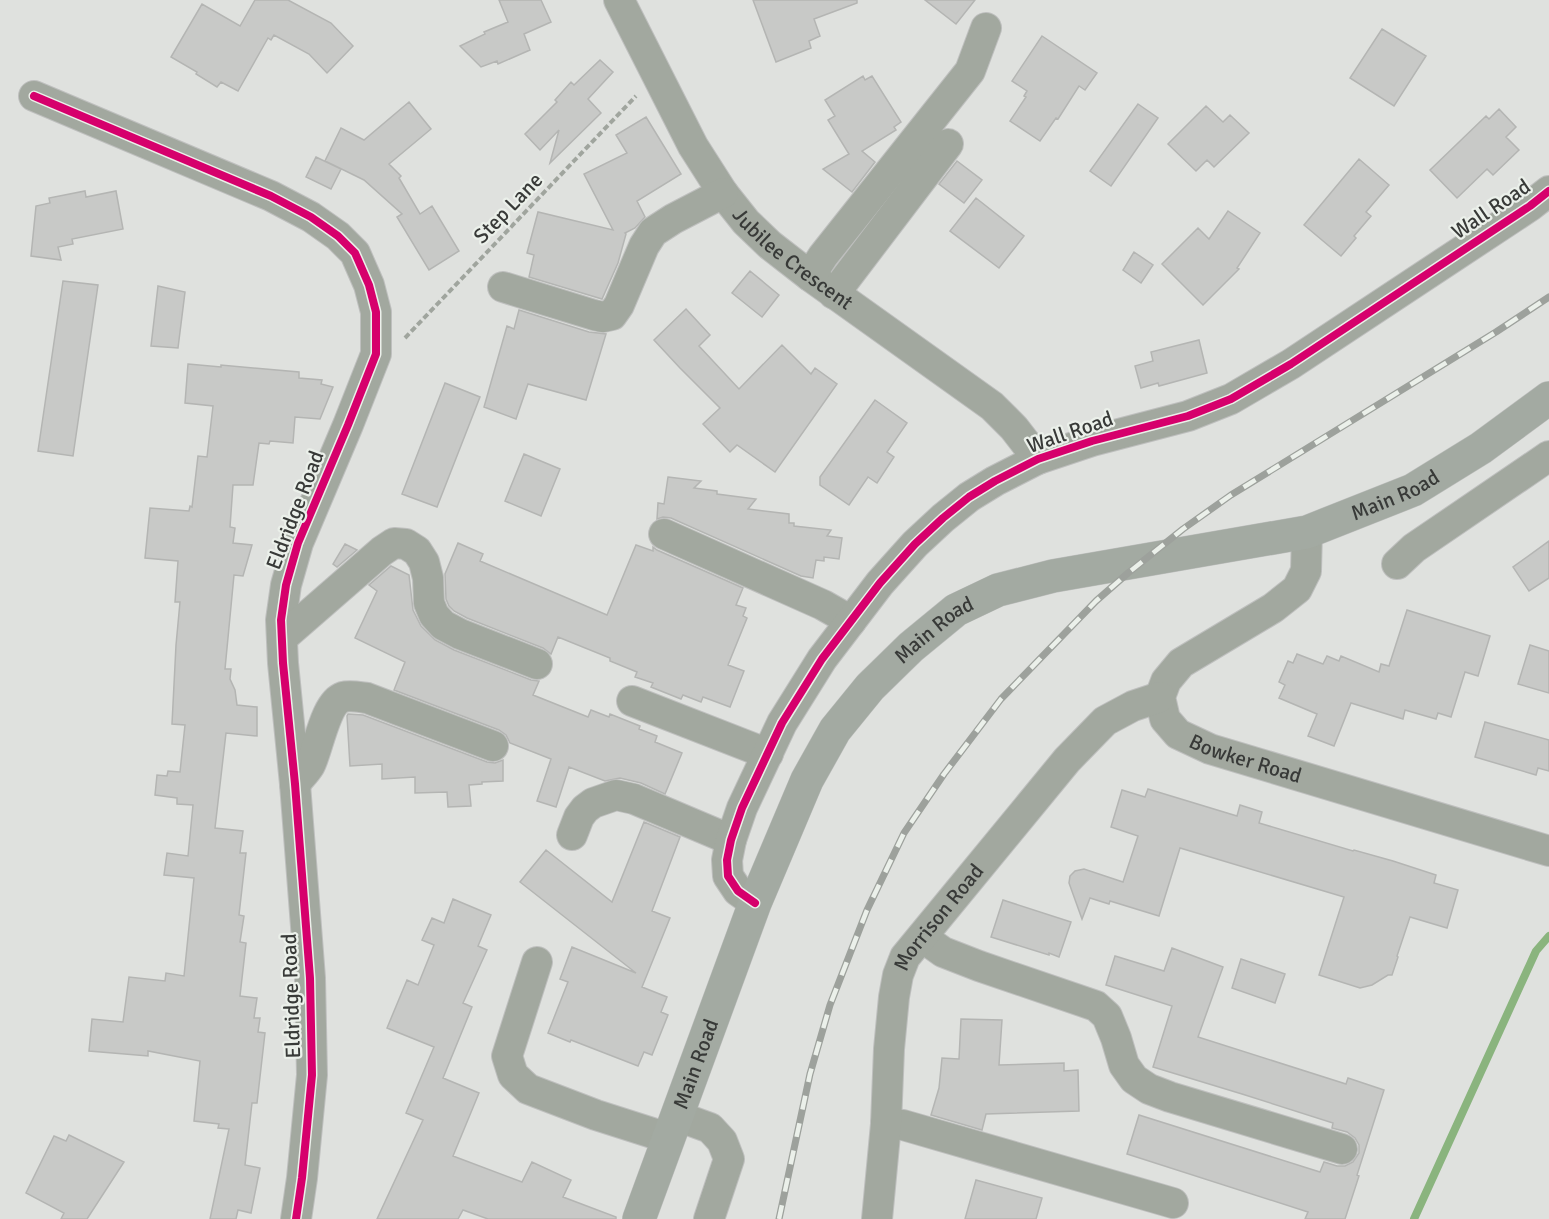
<svg xmlns="http://www.w3.org/2000/svg" width="1549" height="1219" font-family="Signika,sans-serif">
<rect width="100%" height="100%" fill="#dfe1de"/>
<g fill="none" stroke-linecap="round" stroke-linejoin="round">
<path stroke="#8ab47e" stroke-width="8" d="M1414,1219l122,-268 13,-15"/>
</g>
<path fill="#c8c9c7" stroke="#b4b5b3" stroke-width="1.5" d="M255,0h33l43,23 22,23 -26,27 -18,-19 -35,-19 -3,5 -3,-2 -30,53 -17,-9 -4,5 -21,-13 1,-2 -26,-15 31,-53 38,22z
M499,0h42l10,22 -27,12 6,16 -32,14 -1,-3 -16,6 -21,-21 25,-12 -1,-2 24,-10z
M753,0h104v3l-43,16 6,17 -11,5 2,7 -35,14z
M925,0h50l-19,24z
M1382,29l44,27 -32,50 -44,-28z
M1042,36l55,37 -12,17 -6,-4 -21,33 -2,-1 -16,23 -30,-20 16,-24 -2,-1 3,-5 -15,-10z
M600,60l13,12 -25,27 13,14 -51,50 9,-33 -19,20 -15,-16 32,-32 -2,-2 16,-18 3,3z
M863,76l2,4 7,-4 29,46 -7,5 2,3 -34,21 13,11 -23,30 -29,-23 26,-15 -21,-34 7,-4 -10,-16z
M409,102l22,27 -42,35 12,12 -2,2 21,36 12,-8 27,45 -30,19 -32,-53 5,-3 -38,-34 -39,-19 16,-33 23,12z
M1138,104l20,14 -47,68 -21,-15z
M1206,106l17,16 7,-7 19,18 -35,34 -7,-7 -11,11 -28,-27z
M1499,109l17,18 -10,10 13,13 -26,25 -6,-6 -30,29 -27,-28 56,-54 3,3z
M646,117l35,57 -44,27 8,16 -10,11 -10,5 1,1 -8,29 -16,36 -73,-22 5,-22 -7,-2 11,-41 75,18 -29,-56 43,-21 -11,-18z
M316,157l25,12 -10,20 -25,-12z
M1359,159l30,26 -23,27 5,4 -17,20 2,2 -15,18 -37,-31z
M957,161l25,19 -18,23 -25,-19z
M85,191l1,6 30,-6 7,38 -51,10 1,5 -15,3 3,13 -30,-4 5,-50 14,-3 -1,-5z
M976,198l48,38 -25,32 -49,-37z
M1228,211l32,22 -23,35 2,1 -36,36 -41,-41 36,-36 11,11z
M1134,252l19,13 -12,18 -18,-13z
M750,271l29,24 -17,22 -30,-24z
M63,281l35,4 -25,171 -35,-5z
M158,286l27,6 -7,56 -27,-2z
M686,309l24,26 -11,11 40,43 43,-44 29,29 4,-6 22,16 -62,88 -38,-27 -7,7 -27,-28 17,-16 -40,-40 -26,-28z
M519,310l70,22 17,2 -20,66 -58,-16 -12,35 -32,-12 23,-81 7,3z
M1199,340l8,33 -48,13 -1,-3 -17,5 -6,-22 18,-5 -2,-9z
M188,364l33,3v-2l78,7v6l23,2 -1,4 12,3 -13,32 -25,-2 -2,26 -23,-2 -1,3 -10,-1 -6,42h-20l-3,42 5,1 -2,15 19,2 -9,31 -9,-1 -9,94h6l-1,10 5,11 2,15 20,2v29l-31,-3 -11,95 28,3 -3,22h6l-7,62 5,1 -4,26 6,1 -6,53 17,2 -3,20h6l-2,14 7,1 -8,70h-5l-7,62 15,3 -9,45 -13,-3 -2,9h-26l19,-90 -11,-1 1,-4 -25,-3 6,-60 -52,-10v5l-59,-5 3,-32 31,3 6,-45 36,4 1,-8 18,3 10,-98 -30,-3 3,-22 21,3 5,-51 -16,-1v-6l-22,-3 2,-20 10,1 1,-5 12,1 5,-47 -13,-1 4,-79 4,-43h-5l3,-41 -33,-3 5,-50 39,3 1,-5 2,1 6,-51 9,1 6,-51 -28,-3z
M445,383l35,14 -43,110 -35,-13z
M875,400l32,23 -20,29 7,5 -17,26 -9,-6 -19,28 -29,-20v-8z
M524,454l36,15 -19,47 -36,-15z
M668,477l33,4 -7,7 23,3v3l39,5 -8,10 41,5v9h5v3l37,4 -4,6 15,2 -3,21 -15,-2v4l-8,-1 -3,18 -12,-2 -130,-58 -8,-1 -6,2 1,-16 6,1z
M1549,541v37l-20,13 -16,-24z
M458,543l25,11 -3,7 127,54 29,-70 17,6v-4l4,3 86,38 -7,17 10,3 -3,8 4,2 -19,47 16,6 -14,36 -27,-10 -2,5 -18,-7 -2,4 -30,-12 2,-4 -18,-6 2,-5 -27,-11v-3l-52,-21 -7,17 -8,-6 -76,-30 -13,-7 -5,-5 -3,-7 -1,-25z
M345,544l12,6 -20,17 -4,-3z
M391,566l18,9 4,35 8,16 14,14 19,10 77,30 8,1 -6,14 55,22 3,-7 18,7 1,-3 30,12 -1,3 18,7 -2,6 27,11 -17,41 -24,-11 -21,-5 -15,3 -36,-14 -13,40 -19,-6 14,-42 -41,-16 -4,-8 -7,-5 -105,-40 11,-28 -50,-24 22,-47 -8,-6z
M1407,610l83,26 -12,40 -13,-4 -14,45 -13,-4 -2,6 -31,-9 -2,9 -52,-16 -17,43 -26,-10 9,-22 -38,-16 6,-13 -6,-3 9,-21 5,2 4,-9 26,10 4,-8 12,5 2,-5 38,16 2,-8 8,2z
M1530,645l19,6v42l-31,-9z
M348,714l15,1 124,47 8,1 8,-3v21l-21,1v2l-13,1 2,21 -23,1 -1,-15 -32,1v-16l-33,2v-15l-32,2 -3,-50z
M1485,722l64,18v31l-11,-3 -2,7 -61,-18z
M1148,789l89,27 3,-11 22,7 -3,11 94,28 1,-1 39,11 43,14 -2,8 24,7 -11,38 -37,-11 -13,39 1,1 -6,18h-4l-16,10 -12,3 -41,-13 25,-78 -164,-49 -21,68 -49,-15 -1,3 -19,-6 -8,21 -13,-36 1,-7 5,-5 9,-2 39,13 15,-46 -27,-9 11,-37 23,7z
M644,822l36,15 -28,74 18,7 -28,69 25,10 -6,15 7,3 -16,40 -8,-3 -6,14 -67,-26 -1,2 -22,-9 20,-51 -8,-3 12,-32 64,26 -116,-91 26,-32 66,52z
M453,899l38,16 -13,31 9,4 -24,53 9,4 -29,71 36,15 -26,63 69,26 10,-20 39,18 -8,17 53,20v2h-128l-25,-9 -5,9h-81l46,-99 -17,-7 28,-66 -47,-19 20,-48 11,5 16,-40 -12,-5 10,-22 12,5z
M1003,900l68,22 -12,35 -10,-4v2l-58,-18z
M1172,948l51,19 -25,70 148,47 2,-6 36,12 -27,85 2,1 -14,43h-40l3,-7 -181,-58 12,-39 181,57 4,-10 13,4h8l8,-4 6,-9v-8l-4,-7 -8,-6 -15,-4 1,-5 -91,-29 -89,-27 19,-61 -66,-21 9,-29 49,15z
M1241,959l44,15 -10,29 -43,-15z
M961,1019l41,1 -3,45 65,-2v8l14,-1 1,41 -93,3 -4,16 -51,-15 8,-27 3,-30 17,1z
M69,1135l55,27 -37,57h-26l3,-6 -38,-20 28,-57 12,5z
M976,1180l66,18 -6,21h-71z"/>
<g fill="none" stroke-linecap="round" stroke-linejoin="round">
<g stroke="#bebfbe" stroke-width="32">
<g id="minor">
<path id="s1" d="M619,0l74,146 30,47 23,29 24,23 40,31 182,130 22,22 24,31"/>
<path d="M34,96l237,100 40,21 27,19 17,17 14,32 7,27v42l-28,71 -50,118 -12,42 -5,35 2,43 12,121 15,194 2,97 -10,103 -6,41"/>
<path d="M810,276l13,-20 147,-185 16,-43"/>
<path d="M503,287l91,28 9,2 9,-2 7,-10 25,-59 9,-14 20,-13 50,-26"/>
<path d="M834,294l114,-150"/>
<path id="s2" d="M1307,532l-1,39 -9,18 -24,19 -92,55 -15,18 -6,16 5,22 13,15 32,15 339,102"/>
<path d="M664,534l159,71 28,16"/>
<path d="M1397,564l17,-16 135,-92"/>
<path d="M282,638l100,-87 12,-8 12,1 11,7 7,11 4,16 1,25 5,12 9,10 17,9 77,30"/>
<path d="M632,701l136,53"/>
<path d="M295,784c4,-6 11,-12 15,-19 8,-15 15,-62 33,-68 7,-2 16,0 24,1l126,48"/>
<path d="M572,835l7,-18 6,-8 8,-6 23,-8 18,4 97,41"/>
<path d="M755,903l-17,-12 -10,-15 -1,-16 4,-20 11,-32 40,-85 40,-64 58,-76 35,-39 28,-26 26,-21 26,-16 43,-22 54,-18 96,-25 43,-17 60,-35 239,-158 19,-15"/>
<path d="M922,937l21,15 36,14 117,40 11,10 9,22 8,27 10,14 15,10 21,8 172,52"/>
<path d="M537,962l-30,94 6,19 15,14 68,26 72,23"/>
<path d="M677,1116l33,12 12,13 7,18 -20,60"/>
<path d="M886,1124l17,1 270,78"/>
<path id="s3" d="M877,1219l9,-95 3,-75 5,-52 4,-22 7,-18 162,-197 38,-39 28,-15 27,-9"/>
</g>
</g>
<g stroke="#bebfbe" stroke-width="34">
<g id="major">
<path id="s4" d="M639,1219l116,-316 52,-123 28,-50 35,-43 41,-40 45,-37 42,-20 55,-14 254,-44 106,-42 68,-42 68,-50"/>
</g>
</g>
<path stroke="#a0a59e" stroke-width="4" stroke-dasharray="6 3" stroke-linecap="butt" d="M405,338l231,-242"/>
<use href="#minor" stroke="#a2a89f" stroke-width="30"/>
<use href="#major" stroke="#a3aaa2" stroke-width="33"/>
<g stroke="#9da19c" stroke-width="7">
<path id="rail" d="M779,1219l31,-145 20,-69 37,-95 37,-77 40,-59 57,-75 95,-98 32,-28 55,-44 48,-34 265,-163 53,-35"/>
</g>
<use href="#rail" stroke="#ebf0ea" stroke-width="4.5" stroke-dasharray="14" stroke-linecap="butt"/>
<g stroke="#ebf0ea" stroke-width="11">
<path id="cycleway" d="M34,96l237,100 40,21 27,19 17,17 14,32 7,27v42l-28,71 -50,118 -12,42 -5,35 2,43 12,121 15,194 2,97 -10,103 -6,41
M755,903l-17,-12 -10,-15 -1,-16 4,-20 11,-32 40,-85 40,-64 58,-76 35,-39 28,-26 26,-21 26,-16 43,-22 54,-18 96,-25 43,-17 60,-35 239,-158 19,-15"/>
</g>
<use href="#cycleway" stroke="#d6006c" stroke-width="8"/>
</g>
<g text-anchor="middle" stroke-width="4.5" stroke-linejoin="round" paint-order="stroke">
<g font-size="21" fill="#383a38" stroke="#ebf0ea">
<text transform="translate(508 208) rotate(-46)" y="7">Step Lane</text>
<text transform="translate(1491 209) rotate(-34)" y="7">Wall Road</text>
<text dy="7" stroke="none"><textPath href="#s1" startOffset="316">Jubilee Crescent</textPath></text>
<text transform="translate(1070 432) rotate(-19)" y="7">Wall Road</text>
<text dy="7" stroke="none"><textPath href="#s4" startOffset="1155">Main Road</textPath></text>
<text transform="translate(295 510) rotate(-69)" y="7">Eldridge Road</text>
<text dy="7" stroke="none"><textPath href="#s4" startOffset="669">Main Road</textPath></text>
<text dy="7" stroke="none"><textPath href="#s2" startOffset="352">Bowker Road</textPath></text>
<text dy="7" stroke="none"><textPath href="#s3" startOffset="316">Morrison Road</textPath></text>
<text transform="translate(291 996) rotate(-92)" y="7">Eldridge Road</text>
<text dy="7" stroke="none"><textPath href="#s4" startOffset="165">Main Road</textPath></text>
</g>
</g>
</svg>
